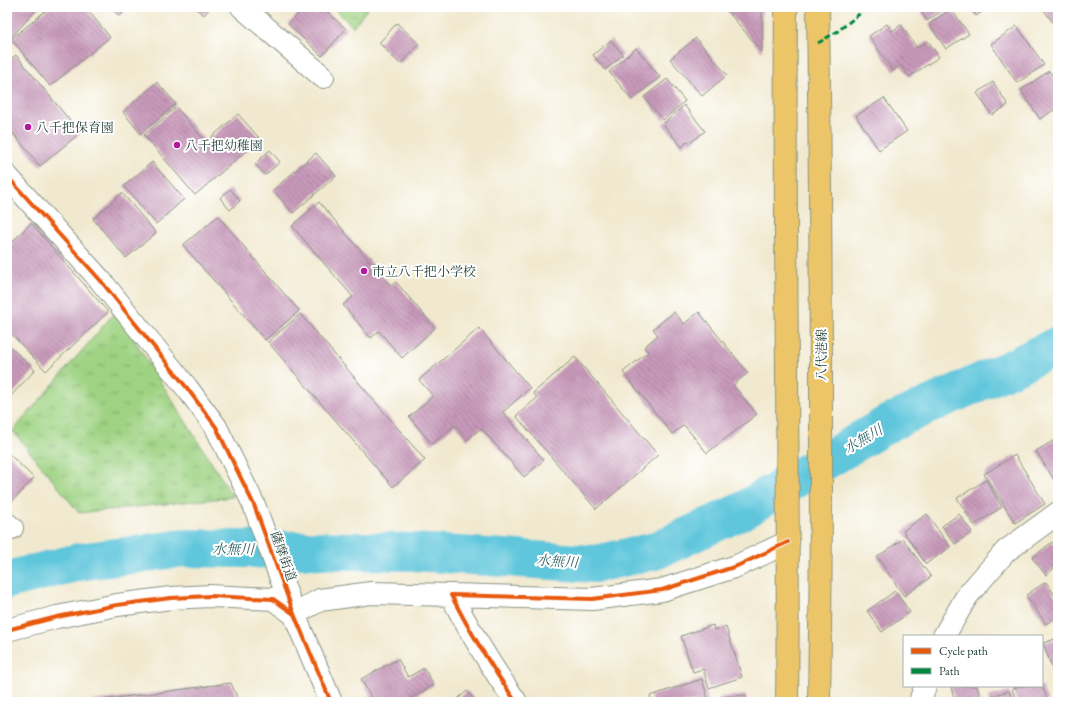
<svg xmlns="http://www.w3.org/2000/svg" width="1065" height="709" font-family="'EB Garamond','Noto Serif JP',serif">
<defs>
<pattern id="grass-tufts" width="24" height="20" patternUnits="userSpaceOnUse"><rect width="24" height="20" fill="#9fd383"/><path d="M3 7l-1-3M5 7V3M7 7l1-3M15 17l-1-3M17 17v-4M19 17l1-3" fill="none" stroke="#81ac6c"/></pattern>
<pattern id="building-back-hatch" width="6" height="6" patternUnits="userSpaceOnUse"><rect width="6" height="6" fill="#c899ba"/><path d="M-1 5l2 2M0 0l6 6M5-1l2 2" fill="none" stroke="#a27e98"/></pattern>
</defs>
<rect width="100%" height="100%" fill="#fff"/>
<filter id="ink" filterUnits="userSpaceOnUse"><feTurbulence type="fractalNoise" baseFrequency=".025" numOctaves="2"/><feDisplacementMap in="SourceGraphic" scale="8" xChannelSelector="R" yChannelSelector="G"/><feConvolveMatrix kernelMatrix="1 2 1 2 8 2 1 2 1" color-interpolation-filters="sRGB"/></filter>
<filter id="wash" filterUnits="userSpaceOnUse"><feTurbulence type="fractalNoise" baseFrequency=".012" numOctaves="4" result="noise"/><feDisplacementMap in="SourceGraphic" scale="16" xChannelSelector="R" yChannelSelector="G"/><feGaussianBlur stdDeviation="0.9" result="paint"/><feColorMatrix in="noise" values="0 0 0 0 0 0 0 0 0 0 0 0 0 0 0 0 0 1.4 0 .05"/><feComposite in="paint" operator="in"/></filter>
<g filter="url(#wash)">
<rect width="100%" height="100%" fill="#f1e9cf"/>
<path fill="url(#grass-tufts)" stroke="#5f885c" d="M333,7h36l-16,20z
M116,311l117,186 -154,16 -66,-82z"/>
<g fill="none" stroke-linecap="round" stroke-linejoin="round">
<path stroke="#5ec6db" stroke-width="38" d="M7,580l72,-18 105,-14 228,4 183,12 60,-13 87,-40 147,-88 127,-57 42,-21"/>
</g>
<g id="blocks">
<path fill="url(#building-back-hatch)" d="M7,7h32l-32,35z
M50,7h35l25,30 -60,49 -39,-47z
M111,7h19l-11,9z
M194,7h17l-7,8z
M292,7h30l24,22 -24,27 -34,-32 11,-11z
M724,7h38v45z
M918,7h29l-20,14z
M970,7h19l-13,9z
M1042,7h16v23z
M951,9l18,25 -23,15 -17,-25z
M397,23l22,21 -19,20 -21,-21z
M887,24l5,7 9,-6 16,23 11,-7 11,16 -30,20 -8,-12 -8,6 -24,-35z
M1017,26l27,39 -27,18 -26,-39z
M696,38l31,37 -25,21 -32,-37z
M611,40l12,15 -18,15 -12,-15z
M636,48l24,29 -28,23 -23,-28z
M16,55l64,78 -40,33 -33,-40v-64z
M1049,71l9,13v23l-18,12 -19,-29z
M667,79l18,22 -22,19 -19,-23z
M157,82l19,22 -35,30 -18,-22z
M993,82l15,23 -16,10 -15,-22z
M884,98l23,33 -28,19 -23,-34z
M684,105l21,26 -15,12 -2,-2 -6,6 -19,-23z
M176,107l30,35 32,-28 22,25 -65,56 -51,-60z
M270,150l10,12 -15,13 -10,-11z
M316,153l20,23 -43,37 -20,-23z
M152,162l32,37 -28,25 -32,-38z
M230,189l10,12 -10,9 -10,-12z
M122,193l34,40 -30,25 -33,-39z
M319,202l72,84 5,-4 39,46 -33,30 -23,-27 -8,7 -28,-33 10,-8 -61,-71z
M218,216l81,95 -34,29 -82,-95z
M31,223l77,89 -62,59 -39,-42v-82z
M674,312l10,12 15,-12 49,61 -15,12 24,29 -50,39 -23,-28 -12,9 -49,-62 25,-20 -4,-5 14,-12 -5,-6z
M300,314l125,146 -32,27 -125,-145z
M479,328l51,60 -27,24 41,48 -20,17 -43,-49 -14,12 -12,-15 -23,19 -23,-27 24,-21 -14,-16z
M7,344l28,26 -28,30z
M575,357l83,98 -62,54 -80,-93 21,-18 -4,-5z
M1058,438v48l-22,-35z
M8,453l26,25 -27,29v-53z
M1015,455l30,49 -30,19 -31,-49z
M986,480l16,27 -28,18 -17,-27z
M927,514l23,33 -24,17 -23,-33z
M959,514l13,18 -17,12 -13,-18z
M903,539l28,38 -27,19 -27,-39z
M1052,542l6,7v16l-12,10 -14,-17z
M1046,582l12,18v16l-12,8 -20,-29z
M895,591l15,21 -28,20 -15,-21z
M713,625l1,5 12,-3 16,50 -33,11 -6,-19 -10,3 -12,-36z
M1058,638v46l-15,-41z
M398,659l10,18 16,-9 10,17 -30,17h-30l-13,-23z
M702,679l7,23h-57l-2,-6z
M231,683l8,19h-146v-1z
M955,686h22l4,16h-34v-2l7,-2 -3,-11z
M1019,686h23l6,16h-31l-5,-13z
M467,691l10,11h-23z
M1009,691l4,11h-23l-2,-5z
M746,695v7h-25l-1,-5z"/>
</g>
</g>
<g filter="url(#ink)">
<use href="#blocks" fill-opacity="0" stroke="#889382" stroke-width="1"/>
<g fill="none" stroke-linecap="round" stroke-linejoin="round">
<g stroke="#889382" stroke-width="24">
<path id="minor" d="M242,7l81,70
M7,176l94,105 86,107 29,39 38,78 40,109 37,88
M7,524l5,4
M294,614l26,-14 51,-7 80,2
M7,630l50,-13 60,-12 54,-7 39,-2 63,3 21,15
M944,636l23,-40 39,-45 52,-38
M516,702c-24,-34 -46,-70 -65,-107l141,4 70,-9 75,-24 51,-24
M920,702l5,-16"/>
</g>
<g stroke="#889382" stroke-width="24">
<path id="major" d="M786,7c-2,232 4,463 1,695
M818,7c3,232 5,463 1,695"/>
</g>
<use href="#minor" stroke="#fff" stroke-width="22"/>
<use href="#major" stroke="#edc569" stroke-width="22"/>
<path stroke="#00873e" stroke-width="3" stroke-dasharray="6 3" stroke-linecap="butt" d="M818,43l20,-12 30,-24"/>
<g stroke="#fff" stroke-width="6">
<path id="cycleway" d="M7,176l94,105 86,107 29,39 38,78 40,109 37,88
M7,630l50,-13 60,-12 54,-7 39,-2 63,3 21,15
M516,702c-24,-34 -46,-70 -65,-107l141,4 70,-9 75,-24 51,-24"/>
</g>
<use href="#cycleway" stroke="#e8590c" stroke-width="4"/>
</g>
</g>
<g fill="#b5179e" stroke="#fff" stroke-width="1.5">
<circle cx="28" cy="127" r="4"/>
<circle cx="177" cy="145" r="4"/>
<circle cx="364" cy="271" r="4"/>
</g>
<g text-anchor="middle" stroke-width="4" stroke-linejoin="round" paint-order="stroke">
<g font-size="13" fill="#1f3d34" stroke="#fff" text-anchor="start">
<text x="36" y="132">八千把保育園</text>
<text x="185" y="150">八千把幼稚園</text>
<text x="372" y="276">市立八千把小学校</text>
</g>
<g font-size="13" fill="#1f3d34" stroke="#fff">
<text transform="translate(821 355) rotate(-90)" y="5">八代港線</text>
<text transform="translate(284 556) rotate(70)" y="5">薩摩街道</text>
</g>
<g font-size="14" font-style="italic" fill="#326666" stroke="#fff">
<text transform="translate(863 439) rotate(-31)" y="5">水無川</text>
<text transform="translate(233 549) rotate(1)" y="5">水無川</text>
<text transform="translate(557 561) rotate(4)" y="5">水無川</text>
</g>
</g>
<rect width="1065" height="709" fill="none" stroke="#fff" stroke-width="24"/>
<rect x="903" y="635" width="140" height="52" fill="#ffffff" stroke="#a5b1ae"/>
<rect x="911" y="648" width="20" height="6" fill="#e8590c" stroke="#a5b1ae"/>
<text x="939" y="655" font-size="12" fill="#1f3d34">Cycle path</text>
<rect x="911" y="668" width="20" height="6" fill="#00873e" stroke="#a5b1ae"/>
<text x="939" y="675" font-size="12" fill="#1f3d34">Path</text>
</svg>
